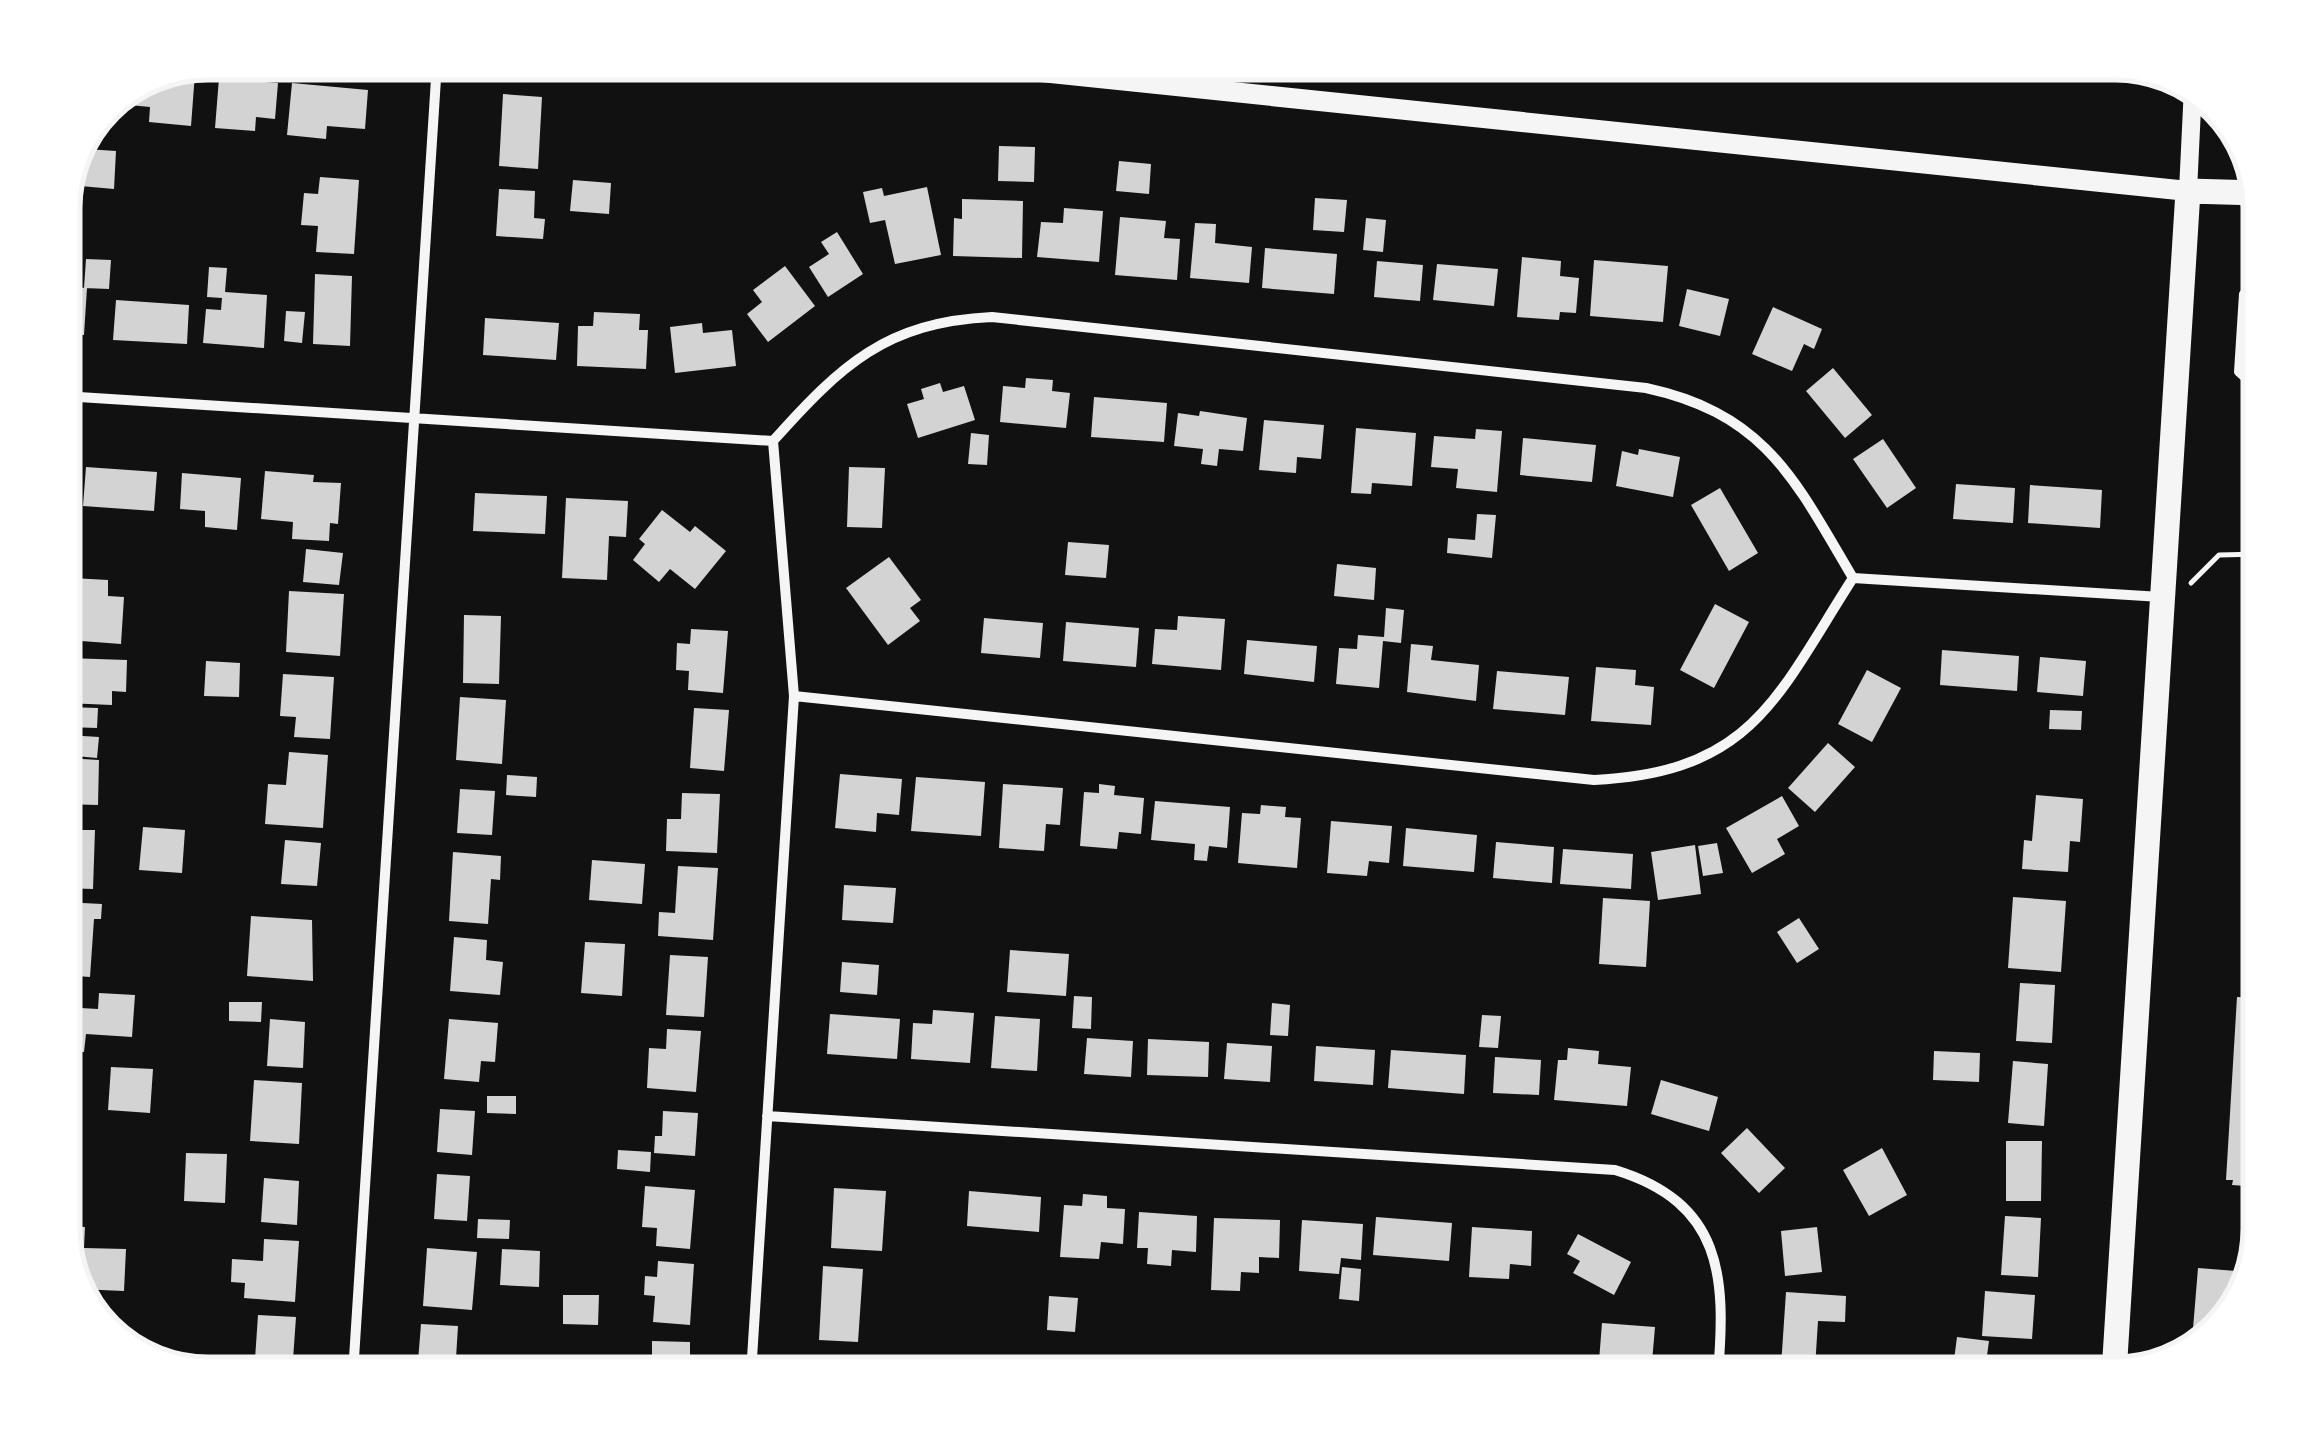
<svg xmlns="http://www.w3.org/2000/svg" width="2323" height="1437" font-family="Rubik,sans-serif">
<rect width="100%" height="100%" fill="#111"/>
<path fill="#d3d3d3" d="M184,72l11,1 -4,53 -42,-4 1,-15 -21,-2 1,-11z
M219,78l59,5 -3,36 -19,-2 -1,14 -40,-3z
M292,83l76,7 -3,39 -38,-3 -1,13 -39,-4z
M503,94l39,3 -4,72 -39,-3z
M109,103l-1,17 -9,-1 6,-14z
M999,146l36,1 -1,35 -36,-1z
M86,149l30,2 -2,38 -45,-4z
M1119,161l32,3 -2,30 -33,-3z
M320,177l39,3 -5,74 -38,-2 2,-26 -17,-1 3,-32 14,1z
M573,180l38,3 -2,31 -39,-3z
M927,187l14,68 -46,9 -10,-44 -15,3 -7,-31 19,-4 2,8z
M499,189l36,2 -1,27 11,1 -2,20 -47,-3z
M1315,198l32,2 -3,32 -31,-2z
M962,199l61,2 -1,57 -69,-2 1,-38 8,1z
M1064,208l39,3 -4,51 -62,-5 4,-35 22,1z
M1120,217l46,4 -2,17 16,1 -3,41 -62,-5z
M1366,218l20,2 -3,32 -20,-2z
M1195,223l21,1 -1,19 37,4 -3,36 -59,-5z
M837,232l26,42 -35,23 -19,-30 20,-13 -8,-12z
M1265,248l72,6 -3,40 -72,-6z
M1522,257l39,4 -1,15 19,2 -3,35 -16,-1 -1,8 -42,-3z
M86,259l25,1 -2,29 -25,-1z
M1594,260l74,6 -5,56 -73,-6z
M1377,261l46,4 -3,36 -46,-4z
M1437,264l61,5 -4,37 -61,-6z
M785,266l30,40 -47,36 -21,-28 15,-12 -9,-12z
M209,267l18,1 -2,24 42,3 -3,53 -61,-5 3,-34 15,1 1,-12 -15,-1z
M315,274l37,2 -2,70 -37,-2z
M67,287l20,1 -3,47 -21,-1v-36h4z
M1687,289l42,10 -9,37 -41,-10z
M116,300l73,5 -2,39 -74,-4z
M1773,307l49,22 -8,20 -10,-5 -12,27 -40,-17z
M286,311l19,1 -3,31 -18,-2z
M594,312l46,2 -1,16h9l-2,39 -69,-3 1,-40h15z
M485,318l74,5 -3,37 -73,-5z
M702,323l1,10 29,-3 4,36 -61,7 -5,-46z
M1833,368l39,47 -27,23 -39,-47z
M1026,378l27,2 -1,11 18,2 -4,35 -66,-6 3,-36 22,2z
M940,383l3,9 21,-6 11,34 -57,18 -11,-34 17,-5 -3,-10z
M1094,397l73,6 -3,39 -73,-5z
M1200,411l47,7 -4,33 -24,-2 -2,17 -16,-2 2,-15 -29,-3 4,-33 21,3z
M1264,420l60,5 -3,34 -24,-2 -1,16 -37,-3z
M1356,428l60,5 -4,53 -40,-3 -1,11 -20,-1z
M1476,429l26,2 -5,61 -41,-4 2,-19 -27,-2 3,-31 41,3z
M971,433l18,2 -2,30 -19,-1z
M1523,438l73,7 -4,37 -72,-7z
M1883,439l33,49 -29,20 -34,-49z
M1639,449l41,8 -7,40 -57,-11 6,-35 16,4z
M86,467l71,5 -3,39 -71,-5z
M849,467l36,1 -3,60 -35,-1z
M265,471l49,4 -1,7 28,1 -3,41 -8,-1 -1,18 -37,-2 1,-17 -32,-3z
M182,473l59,5 -4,52 -32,-3v-16l-25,-2z
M1956,484l59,4 -2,35 -60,-4z
M2030,485l72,5 -2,38 -72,-5z
M1720,488l38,65 -29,18 -38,-66z
M475,493l72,3 -2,38 -72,-3z
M566,498l62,3 -2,36 -17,-1 -2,44 -45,-2z
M662,510l28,22 5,-6 31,25 -31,38 -25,-20 -11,13 -26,-22 12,-16 -6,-5z
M1477,514l19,1 -4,43 -45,-5 1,-15 27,2z
M1068,542l41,3 -3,33 -41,-3z
M306,549l37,4 -4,32 -36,-3z
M889,557l32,43 -11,8 10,13 -32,24 -42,-57z
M1337,564l39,4 -2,32 -40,-4z
M72,578l36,2v16l16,1 -3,47 -53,-4z
M289,591l55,3 -4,62 -54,-4z
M1715,604l34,18 -35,66 -34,-18z
M1386,608l18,2 -3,33 -18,-2 -4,47 -43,-4 3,-36 18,1 1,-14 26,2z
M464,615l37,1 -2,68 -36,-1z
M1178,616l47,3 -4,51 -69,-6 3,-35 22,1z
M984,618l59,5 -3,35 -59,-5z
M1066,622l73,6 -3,39 -73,-6z
M691,629l37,2 -5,62 -35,-3 1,-19 -13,-1 1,-27 13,1z
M1247,640l70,6 -3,36 -70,-8z
M1411,644l22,2 -2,14 48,5 -3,36 -69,-9z
M1942,650l77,6 -2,35 -77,-6z
M2040,657l46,4 -3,35 -46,-4z
M67,658l60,2 -1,32 -14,-1v14l-47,-2z
M206,661l34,2 -1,34 -35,-1z
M1596,667l40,3 -1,15 19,2 -3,38 -60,-4z
M1867,670l34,18 -29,54 -34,-18z
M1497,671l72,6 -4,38 -72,-6z
M283,674l51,3 -4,62 -36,-2 2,-20 -16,-1z
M460,697l46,3 -4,64 -46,-4z
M68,707l30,1 -1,20 -30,-1z
M694,708l35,2 -5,61 -34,-3z
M2050,710l32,1 -1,19 -32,-1z
M67,735l32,2 -2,21 -32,-3z
M1828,743l27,24 -40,45 -27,-24z
M289,752l39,3 -5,73 -58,-4 3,-40 18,1z
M65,758l34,2 -1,45 -35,-1z
M840,774l62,5 -3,36 -22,-2 -1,19 -41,-4z
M507,775l30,2 -1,20 -30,-2z
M916,777l69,5 -4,54 -70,-5z
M1003,784l60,4 -3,37 -14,-1 -2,27 -45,-3z
M1099,784l16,2 -1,9 30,3 -3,36 -22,-2 -2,17 -37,-3 4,-54 15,1z
M460,789l35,2 -3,44 -35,-2z
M682,793l38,1 -3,59 -51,-2 1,-32h14z
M2036,795l47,4 -3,43 -10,-1 -2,31 -46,-3 2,-29 8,1z
M1782,796l17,30 -22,13 8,15 -33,19 -26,-45z
M1155,801l75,6 -3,41 -18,-2 -2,15 -13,-1 1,-16 -44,-4z
M1261,805l25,2 -1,10 16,1 -4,50 -59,-5 4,-50 18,1z
M1331,821l61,5 -3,37 -20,-2 -2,15 -40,-3z
M143,827l42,3 -3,43 -43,-3z
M1406,828l71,7 -3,37 -71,-6z
M63,830h32l-2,59 -30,-1z
M285,840l36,3 -4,43 -36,-2z
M1496,842l58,5 -2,36 -59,-5z
M1717,843l6,30 -20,3 -5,-30z
M1695,845l6,49 -43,6 -7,-48z
M1563,849l70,5 -2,35 -71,-5z
M453,852l48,4 -1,24 -9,-1 -3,45 -39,-3z
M592,860l53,4 -3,40 -53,-4z
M678,866l40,2 -5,72 -55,-4 1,-24 16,1z
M844,885l52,3 -3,35 -51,-3z
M2013,897l53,4 -5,71 -53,-4z
M1603,898l47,3 -4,66 -47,-3z
M63,902l39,2 -1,15h-7l-4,58 -27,-2z
M251,916l61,4 1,61 -66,-5z
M1799,918l20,31 -22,14 -20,-31z
M454,937l33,3 -1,20 17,2 -3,33 -50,-4z
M585,942l40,2 -3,52 -41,-3z
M1010,950l59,4 -3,42 -59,-4z
M670,955l38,2 -4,60 -38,-2z
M842,962l37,3 -2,30 -37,-3z
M2020,983l35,2 -3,58 -36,-2z
M99,993l36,2 -3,42 -46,-3 -2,18 -21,-1v-44l35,2z
M1074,996l18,1 -1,32 -19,-1z
M2237,997l23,1v189l-28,-2 1,-5h-7z
M229,1002h33l-1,20 -32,-1z
M1272,1003l18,2 -2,31 -18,-1z
M933,1010l41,3 -4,50 -59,-4 2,-36 19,1z
M830,1014l70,5 -3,40 -70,-5z
M1482,1015l19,1 -3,32 -19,-1z
M995,1016l45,3 -3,52 -46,-3z
M270,1019l35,3 -2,46 -36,-2z
M449,1019l49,4 -3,39 -14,-1 -2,21 -35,-3z
M667,1029l34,2 -5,61 -49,-4 2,-40 17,1z
M1087,1038l46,3 -2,36 -47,-3z
M1148,1039l61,3 -1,35 -61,-2z
M1227,1043l45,3 -2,36 -46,-3z
M1316,1046l59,4 -2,35 -59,-4z
M1568,1048l31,3 -1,13 33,3 -4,39 -73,-6 4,-40h9z
M1391,1050l75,5 -2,39 -76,-6z
M1934,1051l46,2 -1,29 -46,-2z
M1495,1057l46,3 -2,35 -46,-2z
M2013,1061l35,3 -4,62 -36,-3z
M111,1067l42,2 -3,44 -42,-3z
M254,1080l48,3 -3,61 -49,-3z
M1661,1080l57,17 -9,34 -58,-17z
M63,1084l18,1 -3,43 -15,-1z
M487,1096h29v18l-29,-1z
M440,1109l35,2 -3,44 -35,-3z
M663,1111l35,2 -3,43 -41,-3 1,-17h7z
M1747,1128l38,40 -26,25 -38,-40z
M2006,1141h36l-1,60h-35z
M1882,1148l25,47 -38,21 -26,-46z
M63,1149l14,1 -4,60 -10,-1z
M618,1150l33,2 -1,20 -33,-3z
M186,1153l41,1 -2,49 -41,-2z
M437,1174l33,2 -3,45 -33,-2z
M264,1178l35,3 -2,44 -36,-3z
M645,1186l50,4 -5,59 -34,-3 1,-18 -15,-1z
M834,1188l52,3 -4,60 -51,-3z
M969,1191l72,6 -2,35 -72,-6z
M1083,1194l24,2v12l18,1 -2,35 -22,-2 -2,17 -39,-2 4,-52 18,1z
M1139,1212l58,4 -1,36 -24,-2 -1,16 -24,-2 1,-16h-11z
M2005,1216l36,2 -3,59 -37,-2z
M1376,1217l76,6 -3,38 -76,-6z
M1214,1218l66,2 -1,38 -20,-1v16l-18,-1 -1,19 -29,-1z
M478,1219l32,1 -1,19 -32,-1z
M1302,1220l61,4 -2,36 -20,-2 -2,16 -40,-3z
M63,1226l22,1 -1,21 42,1 -2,42 -46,-2z
M1472,1227l60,4 -1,35 -21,-2 -1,15 -40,-2z
M1817,1227l5,45 -37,4 -4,-45z
M1578,1234l53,28 -17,33 -41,-22 7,-12 -13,-7z
M264,1239l35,2 -4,61 -51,-4 1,-15 -14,-1 1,-23 31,2z
M427,1248l50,4 -5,58 -49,-4z
M502,1249l38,2 -1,36 -39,-2z
M658,1261l36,3 -4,61 -37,-3 2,-26 -11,-1 1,-19 12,1z
M823,1266l40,3 -5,73 -39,-2z
M1342,1267l19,2 -2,32 -20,-2z
M2198,1268l51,4 -8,30 -50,51z
M1985,1291l50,4 -3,44 -50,-3z
M1786,1292l60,4 -1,26 -27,-1 -3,47 -34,-2z
M563,1295h36l-1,30 -35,-1z
M1049,1296l29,2 -3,34 -28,-2z
M258,1315l38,2 -4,57h-38z
M1602,1323l53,4 -4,47h-53z
M421,1324l37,2 -3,48h-38z
M1957,1337l32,4 -3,22 -32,-3z
M652,1341l38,1v32h-38z
M174,1356l40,3 -1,15 -40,-9z
M821,1362l35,3 -1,9h-35z
M1908,1362h29l1,12h-30z
M1992,1368l42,1v5h-42z
M560,1370l34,1v3h-34z"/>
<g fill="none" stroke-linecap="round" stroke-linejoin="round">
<path stroke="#f5f5f5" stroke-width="5" d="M2191,583l28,-28 41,-1"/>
<path stroke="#f5f5f5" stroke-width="8" d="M1193,88l1,-25
M2260,276l-17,18 -5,78 9,8h13"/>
<path stroke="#f5f5f5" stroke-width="10" d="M63,396l710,45c68,-76 113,-119 219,-124l654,71c120,26 149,92 207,190l308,19
M794,696l800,84c159,-8 182,-82 259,-202
M767,1116l848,54c108,33 111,107 103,204
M353,1374l84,-1311
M751,1374l43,-678 -21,-255"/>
<path stroke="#f5f5f5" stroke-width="18" d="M2188,191l5,-104"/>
<path stroke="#f5f5f5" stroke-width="20" d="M953,63l1235,128"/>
<path stroke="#f5f5f5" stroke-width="25" d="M2114,1374l74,-1183 71,2"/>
</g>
<path d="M0 0H2323V1437H0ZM208 80H2115A128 128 0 0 1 2243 208V1229A128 128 0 0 1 2115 1357H208A128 128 0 0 1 80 1229V208A128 128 0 0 1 208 80Z" fill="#fff" fill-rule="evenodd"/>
<path fill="none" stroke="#f5f5f5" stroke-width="5" d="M208 80H2115A128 128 0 0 1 2243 208V1229A128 128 0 0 1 2115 1357H208A128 128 0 0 1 80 1229V208A128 128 0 0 1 208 80Z"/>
</svg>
